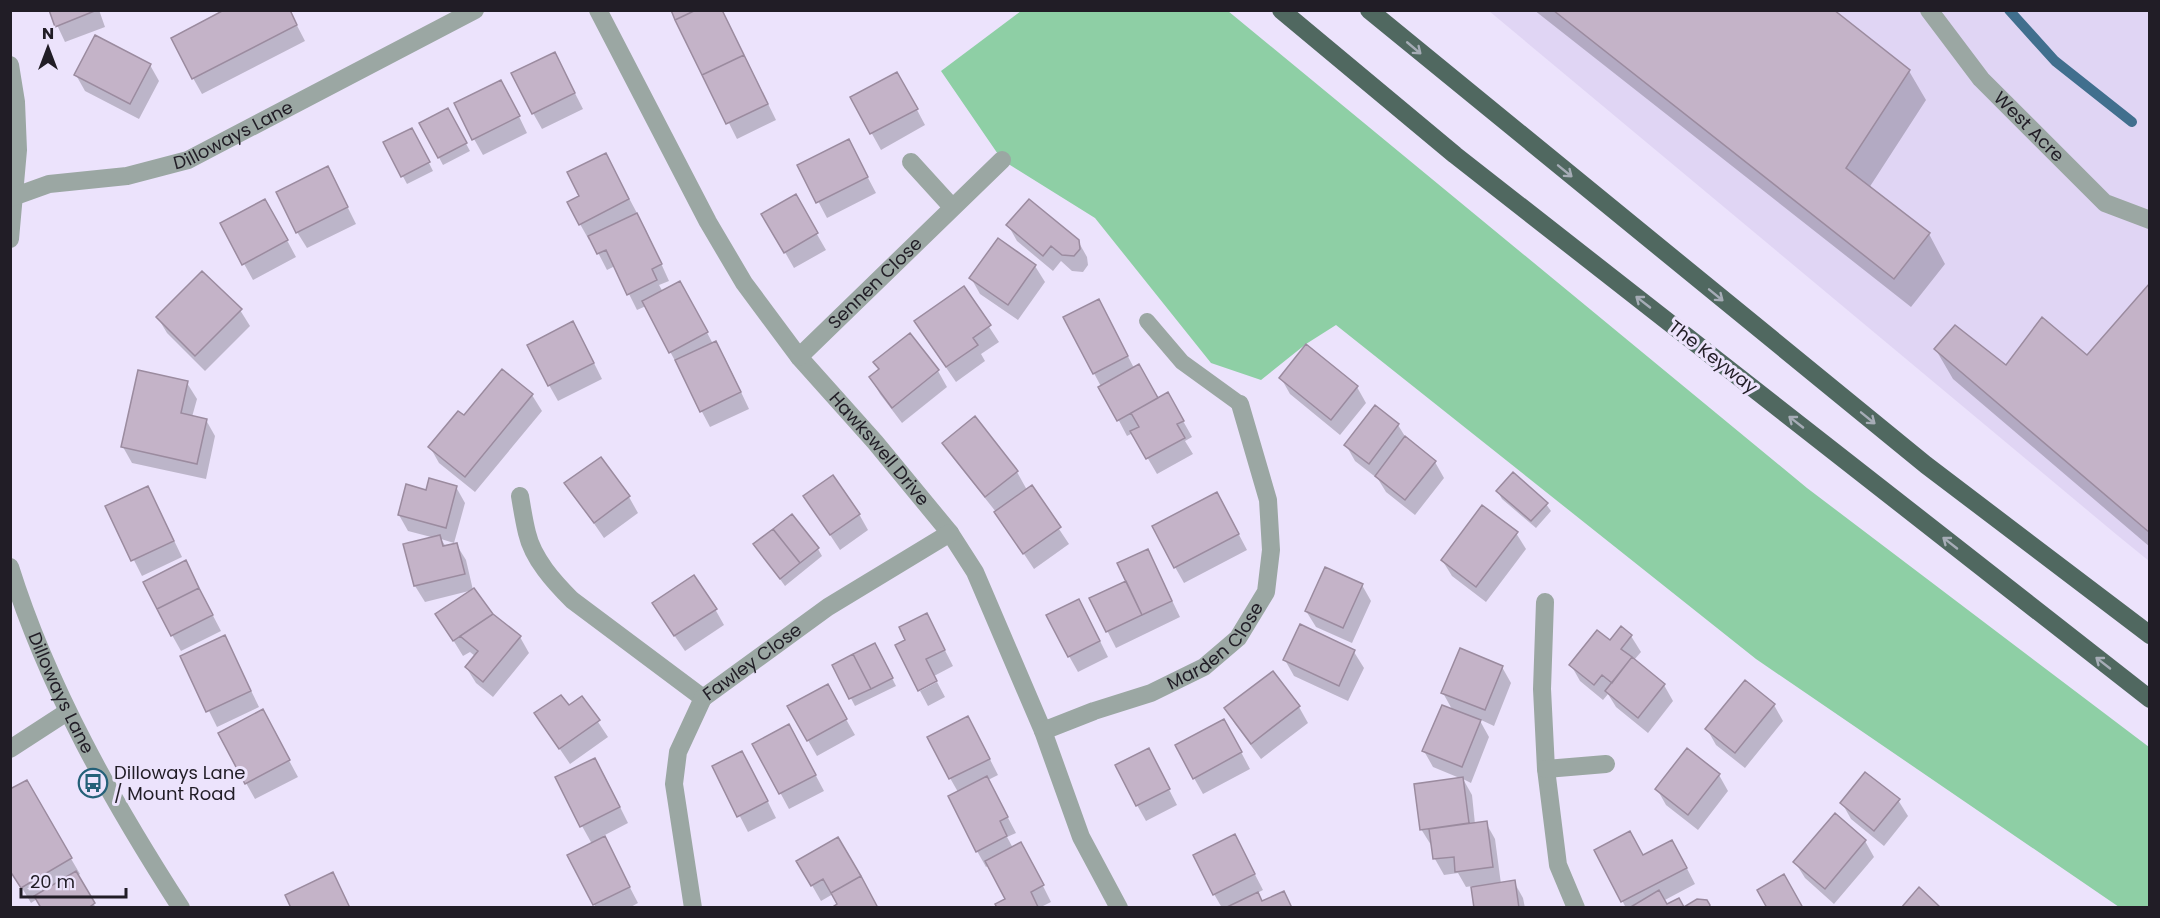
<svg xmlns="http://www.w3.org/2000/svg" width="2160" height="918" font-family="Poppins,sans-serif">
<rect width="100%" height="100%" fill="#ece3fc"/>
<path fill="#e0d5f4" d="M1489,11h660v550l-32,-26z"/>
<path fill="#8ecfa5" d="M1021,11h207l579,477 342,259v160h-30l-363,-248 -420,-334 -30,19 -45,36 -50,-17 -116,-145 -93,-58 -61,-89z"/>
<path fill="#0003" d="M50,10h49l6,17 -40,15z
M289,10l16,31 -103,53 -9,-16z
M672,10h50l54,110 -39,19z
M1534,10h298l77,61 17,29 -57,88 60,46 16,30 -34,43z
M555,54l28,55 -41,20 -9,-16z
M150,65l9,16 -20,38 -54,-28 -9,-16z
M906,89l19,36 -44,25 -29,-52z
M510,98l17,35 -44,22 -9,-16z
M448,110l22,41 -27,14 -22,-41z
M416,137l17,34 -26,13 -22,-41z
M857,157l19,36 -49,25 -28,-53z
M614,170l32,60 23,51 -10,4 4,7 26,6 24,46 3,-1 9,15 24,51 -39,18 -64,-121 -9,4 -22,-44 -8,4 -16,-31 -2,1 -9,-16 1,-28z
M336,184l20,40 -49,24 -10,-16z
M795,196l31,54 -32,18 -31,-54z
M274,216l22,41 -43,23 -31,-56z
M1008,225l70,16 9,16 1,8 -5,7 -11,-1 -11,-10 -8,10 -36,-30z
M998,240l37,26 10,16 -27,38 -38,-26 -9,-16z
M2150,285v262l-197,-168 -17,-29 70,17 81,-10z
M964,289l35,53 -18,12 4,7 -29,21 -31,-45z
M240,310l10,16 -45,45 -38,-38 -9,-15z
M1107,316l27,52 24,32 10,-6 24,43 -7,4 8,13 -36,20 -24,-41 -6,3 -62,-118z
M909,335l29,36 9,16 -45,36 -22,-29 -9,-16 9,-8 -5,-8z
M582,339l20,40 -44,22 -9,-16z
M502,371l30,24 10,16 -67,81 -36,-29 -9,-16 34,-30z
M1281,378l76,9 9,16 -26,32 -50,-41z
M187,383l10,16 -5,18 14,3 9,16 -9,43 -74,-16 -9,-16z
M1375,407l23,18 8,13 29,24 9,16 -29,37 -29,-23 -8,-13 -23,-18 -9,-16z
M975,418l42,54 10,18 4,-3 38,57 -35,25 -38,-57 -42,-53 -10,-16z
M566,483l63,14 9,16 -34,25z
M456,487l9,16 -11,40 -13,-4 5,8 10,-3 10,16 7,30 -48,12 -10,-16 -10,-41 30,-7 -27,-7 -9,-16z
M1498,492l48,12 5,7 -15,17 -34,-29z
M805,497l54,17 9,16 -28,20z
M156,503l26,54 -40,19 -35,-69z
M1226,510l21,40 -63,33 -9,-16z
M1516,533l10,16 -40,53 -34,-26 -10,-16z
M755,545l63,4 4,7 -37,30z
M185,562l36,69 -40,20 -9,-16z
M1156,567l24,50 -64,31 -25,-49z
M1362,585l9,16 -19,42 -36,-16 -10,-16z
M715,609l9,16 -39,26 -22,-32z
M437,614l83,23 9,16 -36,44 -17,-14 -10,-16 9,-11 -5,-4 -7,4z
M1088,617l20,40 -30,15 -9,-16z
M1301,626l53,26 10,16 -16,33 -54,-25 -9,-16z
M935,631l18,35 -19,10 -37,-31z
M1631,636l10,16 -7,8 30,25 9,16 -25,32 -32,-26 -8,-13 -5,6 -23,-19 -9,-16 39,-23z
M225,637l34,70 -42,20 -35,-70z
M879,652l17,34 -41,20 -21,-40z
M1502,667l9,16 -17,43 -15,-7 10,18 -18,46 -8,-4 9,16 3,29 11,-1 9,16 6,45 13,-2 9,16 2,10h-49l-4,-22 -6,1 -8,-14 -14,2 -9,-16 -2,-14h-2l-10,-16 41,-50 -29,-12 -9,-16 29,-40 -10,-18z
M1273,673l26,34 9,16 -47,36 -26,-35 -9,-16z
M937,682l8,15 -17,9 -8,-15z
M827,686l28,49 -38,21 -28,-49z
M582,698l26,39 -38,27 -34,-50 32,-7z
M1774,705l9,16 -38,47 -29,-23 -9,-16z
M271,727l27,50 -43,22 -9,-16z
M977,734l21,41 -10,5 28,53 -9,4 6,11 17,12 21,42 -12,6h-40l8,-8 -17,-35 -4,2 -9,-16 -19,-59 -8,-14z
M1233,737l17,32 -47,25 -9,-16z
M798,742l26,49 -35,18 -35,-65z
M1687,750l32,25 9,16 -30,39 -32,-25 -9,-16z
M714,766l37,2 25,50 -28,14z
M1157,766l20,39 -31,16 -9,-16z
M604,775l24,48 -25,13 35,67 -9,5h-33l-27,-52 23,-12 -10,-18z
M26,782l54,92 -3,2 19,32h-54l-5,-9 -6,4 -21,-35z
M1898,800l10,16 -24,30 -33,-27 -9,-16z
M1235,836l28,54 -6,3 5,9 30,6h-70l-8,-14z
M838,839l1,65 -6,-10 -12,7 -23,-40z
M1865,841l9,16 -40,47 -29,-26 -10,-16z
M1596,850l47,7h38l14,27 -32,17 3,5 17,2h-57z"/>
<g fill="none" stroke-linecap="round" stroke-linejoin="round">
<path stroke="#416f8e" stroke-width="10" d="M2009,10l46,51 77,61"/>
</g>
<path fill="#c4b3c8" stroke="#9b8b9f" stroke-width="1.5" d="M49,10h48l-42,17z
M224,10h66l7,15 -105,54 -21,-41z
M671,10h25l-21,10z
M696,10h26l22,45 -42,20 -27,-55z
M1553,10h281l76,60 -64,98 84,65 -36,46z
M95,35l56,29 -21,40 -56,-29z
M555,52l20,41 -43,21 -21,-41z
M744,55l24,49 -42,20 -24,-49z
M897,72l21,37 -48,25 -20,-37z
M501,80l19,36 -48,24 -18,-37z
M448,108l19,35 -29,15 -19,-35z
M412,128l18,34 -29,15 -18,-35z
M849,139l19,38 -52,26 -19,-38z
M606,153l23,46 -50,26 -12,-23 12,-6 -12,-24z
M328,166l20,41 -52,26 -20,-41z
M796,194l22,39 -34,20 -23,-39z
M265,199l23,41 -46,25 -22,-42z
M1029,199l50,41 1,9 -6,7 -12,-1 -11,-9 -8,10 -37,-31z
M637,213l25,51 -10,5 5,11 -30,15 -21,-45 -9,4 -9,-18z
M998,238l38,27 -28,40 -39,-27z
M202,271l40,38 -47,47 -39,-39z
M680,281l28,51 -39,21 -27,-52z
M2150,283v250l-216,-184 21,-24 51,40 36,-48 45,38z
M964,286l27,39 -18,13 5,7 -32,22 -32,-46z
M1099,299l29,57 -35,18 -30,-57z
M573,321l21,42 -46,23 -21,-41z
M910,333l29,37 -47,38 -23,-31 10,-8 -6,-7z
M716,341l25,51 -41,20 -25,-52z
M1306,344l52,42 -27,34 -52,-42z
M1139,364l19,34 -41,23 -19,-34z
M502,369l31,25 -68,83 -37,-30 30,-36 6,4z
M138,370l50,11 -7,32 26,6 -10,45 -76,-17z
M1168,392l16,29 -7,3 8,14 -39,21 -16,-28 9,-4 -8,-14z
M1375,405l24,19 -30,40 -25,-19z
M975,416l43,55 -33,26 -43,-54z
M1405,436l31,25 -31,39 -30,-24z
M601,457l29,39 -36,27 -30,-40z
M1513,472l35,31 -17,18 -35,-30z
M833,475l27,39 -30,21 -27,-39z
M429,478l28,8 -11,42 -48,-13 8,-31 20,6z
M1032,485l29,42 -38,27 -29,-42z
M148,486l26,55 -43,20 -26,-55z
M1217,492l22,42 -65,34 -22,-42z
M1482,505l36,27 -42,55 -35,-27z
M792,514l27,34 -19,15 -27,-34z
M773,529l27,34 -20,16 -27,-35z
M440,535l3,11 14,-3 8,31 -51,12 -11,-42z
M1148,549l24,52 -30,14 -25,-52z
M186,560l13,28 -42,21 -14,-27z
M1325,567l38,17 -20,44 -38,-17z
M694,575l23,34 -43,27 -22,-33z
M1126,581l16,34 -36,17 -17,-34z
M199,588l14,27 -42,21 -14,-27z
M474,588l19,26 -40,27 -18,-27z
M1079,599l21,42 -32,16 -22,-42z
M927,613l18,37 -19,9 11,22 -19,10 -23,-46 10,-5 -6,-13z
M493,614l28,22 -38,46 -18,-15 13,-16 -18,-15z
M1300,624l55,26 -16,36 -56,-26z
M1621,626l11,9 -11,14 11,8 -20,26 -10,-8 -8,10 -25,-20 28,-35 13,10z
M225,635l26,56 -45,21 -26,-56z
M875,643l18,35 -22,11 -18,-35z
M1460,648l43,18 -18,44 -44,-17z
M853,654l18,35 -22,10 -17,-34z
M1632,657l33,27 -27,34 -33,-27z
M1273,671l27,35 -49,38 -27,-36z
M1745,680l30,24 -40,49 -30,-24z
M828,684l19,35 -40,22 -20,-35z
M561,695l8,10 13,-9 18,24 -41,29 -25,-36z
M1442,705l39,15 -19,47 -40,-16z
M263,709l27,51 -45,24 -27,-51z
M968,716l22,43 -41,20 -22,-42z
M1224,719l18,33 -49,27 -18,-34z
M789,724l27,51 -37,19 -27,-50z
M1149,748l21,41 -34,17 -21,-41z
M1687,748l33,26 -32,41 -33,-26z
M742,751l26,50 -31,16 -25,-51z
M595,758l25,49 -40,20 -25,-50z
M1865,772l35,27 -26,32 -34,-28z
M987,776l21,41 -8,4 7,15 -31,16 -28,-56z
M1463,777l6,46 -49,7 -6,-46z
M27,780l45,78 -51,30 -11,-17v-82z
M1835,813l31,27 -41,49 -32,-27z
M1487,821l6,46 -38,5 -1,-15 -21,2 -4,-30z
M1630,831l13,24 29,-15 15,28 -66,34 -27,-52z
M1235,834l20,40 -42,21 -20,-40z
M605,836l25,51 -37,18 -26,-50z
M838,837l23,39 -30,17 -8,-14 -12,7 -15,-25z
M1021,842l23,43 -13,7 7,15 -41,1 -2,-4 10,-5 -20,-38z
M76,871l19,32 -7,5h-47l-7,-12z
M333,872l17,36h-59l-6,-13z
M1784,874l19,34h-36l-10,-18z
M861,876l17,32h-47l6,-4 -6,-11z
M1515,880l4,28h-45l-3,-21z
M1919,887l22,21h-40z
M1659,890l8,14 12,-6 5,9 13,-8 10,1 3,5 -1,3h-80z
M1284,891l8,17h-67l33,-16 4,9z"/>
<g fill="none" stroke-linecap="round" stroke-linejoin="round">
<path stroke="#9ba7a3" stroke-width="16" d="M1147,321l35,41 58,42"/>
<g stroke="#9ba7a3" stroke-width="18">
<path id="s1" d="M598,10l110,212 36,61 55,74 76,85 75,91 25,39 68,159 38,106 38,71"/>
<path id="s2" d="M1929,10l52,69 124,124 45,17"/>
<path d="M10,65l6,37 2,48 -8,89"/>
<path d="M911,162l41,45"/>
<path id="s3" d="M10,198l39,-14 78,-8 61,-16 287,-150"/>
<path id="s4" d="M799,357l203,-197"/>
<path id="s5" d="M520,496c2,12 4,25 7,37 6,26 27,49 45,67l131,98 125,-91 122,-74"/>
<path id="s6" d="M10,567c38,121 102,234 171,341"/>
<path d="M1545,602l-3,87 4,80 12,96 18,43"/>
<path id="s7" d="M1043,731l51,-20 57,-18 53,-26 34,-29 28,-46 5,-42 -3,-50 -28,-96"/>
<path d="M10,749l57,-37"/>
<path d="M1546,769l60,-5"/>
<path d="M693,908l-19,-124 4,-32 25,-54"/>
</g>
<path stroke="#506860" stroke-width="18" d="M1281,10l174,145 695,544
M1369,10l557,455 224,170"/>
</g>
<defs><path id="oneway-shaft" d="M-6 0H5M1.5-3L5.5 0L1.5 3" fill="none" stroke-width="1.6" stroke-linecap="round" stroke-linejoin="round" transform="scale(1.5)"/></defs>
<g stroke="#a6acb6">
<use href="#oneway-shaft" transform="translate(1414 48) rotate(40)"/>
<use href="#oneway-shaft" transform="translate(1565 171) rotate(39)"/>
<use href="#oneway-shaft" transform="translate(1716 295) rotate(39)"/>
<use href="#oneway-shaft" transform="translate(1643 302) rotate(-142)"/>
<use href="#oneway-shaft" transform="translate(1868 418) rotate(39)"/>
<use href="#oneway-shaft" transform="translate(1796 422) rotate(-142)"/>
<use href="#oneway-shaft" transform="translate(1950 543) rotate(-142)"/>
<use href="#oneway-shaft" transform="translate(2103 663) rotate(-142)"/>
</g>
<defs>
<g id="bus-ring" transform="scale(1.5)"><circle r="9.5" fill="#ece3fc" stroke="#246078" stroke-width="1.5"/><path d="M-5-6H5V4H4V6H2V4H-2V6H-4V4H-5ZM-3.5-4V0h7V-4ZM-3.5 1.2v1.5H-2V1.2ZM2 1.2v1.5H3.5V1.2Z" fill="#246078"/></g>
</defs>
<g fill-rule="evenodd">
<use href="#bus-ring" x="93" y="783"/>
</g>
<g text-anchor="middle" stroke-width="6" stroke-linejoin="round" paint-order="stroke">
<g font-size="18" fill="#211d26" stroke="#ece3fc">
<text dy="6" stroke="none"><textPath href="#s2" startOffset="154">West Acre</textPath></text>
<text dy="6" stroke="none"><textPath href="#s3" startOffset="234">Dilloways Lane</textPath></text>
<text dy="6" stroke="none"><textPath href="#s4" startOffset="106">Sennen Close</textPath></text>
<text transform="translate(1713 357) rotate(38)" y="6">The Keyway</text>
<text dy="6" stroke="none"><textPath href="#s1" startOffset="524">Hawkswell Drive</textPath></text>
<text dy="6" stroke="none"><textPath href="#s7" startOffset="196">Marden Close</textPath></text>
<text dy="6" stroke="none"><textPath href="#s5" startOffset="344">Fawley Close</textPath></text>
<text dy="6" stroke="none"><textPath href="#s6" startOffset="136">Dilloways Lane</textPath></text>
</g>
<g font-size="18" fill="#211d26" stroke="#ece3fc" text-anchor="start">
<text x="114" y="779">Dilloways Lane<tspan x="114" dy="21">/ Mount Road</tspan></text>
</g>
</g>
<rect width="2160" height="918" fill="none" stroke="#211d26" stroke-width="24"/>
<g transform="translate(48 48)" stroke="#ece3fc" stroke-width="4.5" paint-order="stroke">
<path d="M0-4.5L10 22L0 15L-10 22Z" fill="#211d26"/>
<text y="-9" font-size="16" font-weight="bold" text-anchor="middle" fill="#211d26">N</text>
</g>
<path d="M21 888v9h105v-9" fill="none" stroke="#211d26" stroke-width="3"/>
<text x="30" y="888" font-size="18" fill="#211d26" stroke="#ece3fc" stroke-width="4.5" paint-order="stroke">20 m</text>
</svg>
